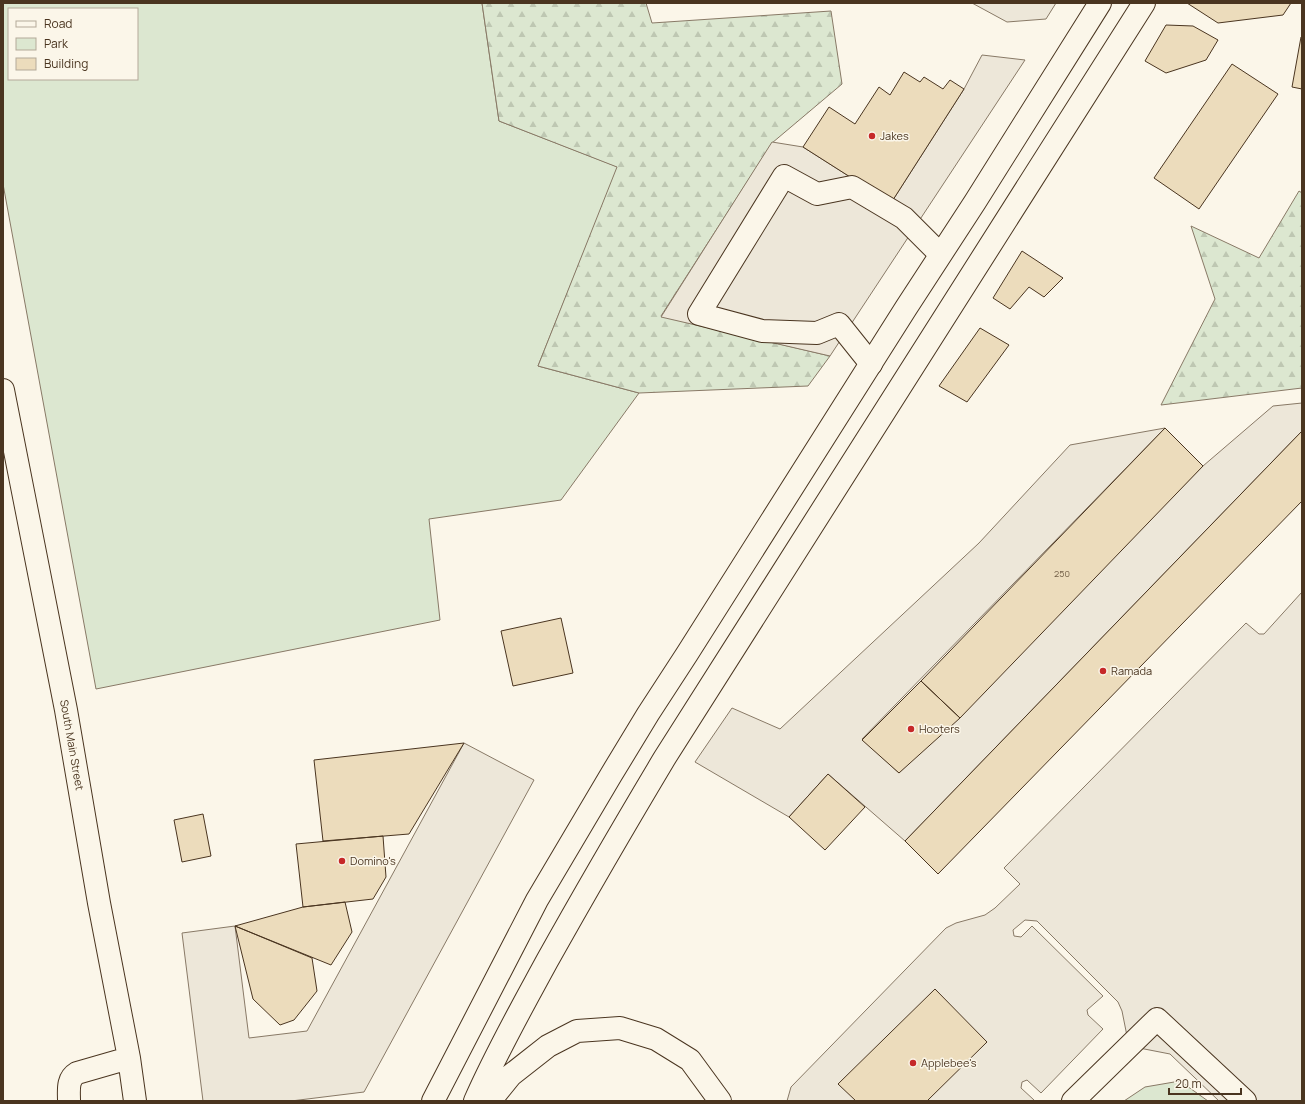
<svg xmlns="http://www.w3.org/2000/svg" width="1305" height="1104" font-family="Manrope,sans-serif">
<defs>
<pattern id="forest-firs" width="22" height="20" patternUnits="userSpaceOnUse"><rect width="22" height="20" fill="#dce7d0"/><path d="M5 1l3.5 6h-7zM16 11l3.5 6h-7z" fill="#bec7b2"/></pattern>
</defs>
<rect width="100%" height="100%" fill="#fbf6e9"/>
<path fill="#dce7d0" stroke="#887966" fill-rule="evenodd" d="M3,3h479l17,118 119,46 -80,199 101,27 -78,107 -132,19 11,101 -344,69 -93,-505zM9,9h128v70h-128z
M1180,1081l28,20h-84l21,-14z"/>
<path fill="url(#forest-firs)" stroke="#887966" d="M482,3h164l6,20 179,-12 11,73 -70,59 -111,173 169,40 -22,30 -169,7 -101,-27 79,-199 -118,-46z
M1299,191l3,2v195l-141,17 54,-106 -24,-73 68,32z"/>
<path fill="#ede7d9" stroke="#887966" d="M972,3h84l-10,16 -39,3z
M982,55l43,5 -195,296 -169,-39 111,-175 31,5 88,56 73,-114z
M1302,403v28l-397,410 -77,-67 -39,43 -94,-55 37,-54 48,21 199,-186 91,-98 95,-17 -303,311 37,34 304,-307 70,-60z
M1302,592v509h-83l-49,-47 -41,-8 -7,-35 -4,-9 -81,-81 -12,-1 -12,10 1,6 7,1 11,-11 71,70 -16,14 1,5 15,14 -62,64 -14,-13 -5,2 -1,6 13,12 -1,1h-246l4,-14 155,-159 10,-5 29,-8 10,-7 25,-24 -16,-16 242,-245 13,11h5z
M464,743l70,37 -170,312 -73,9h-88l-21,-168 53,-7 14,112 58,-7z"/>
<path fill="#ecdcbc" stroke="#4a3520" d="M1187,3h104l-8,12 -65,8z
M1166,25l27,1 25,14 -12,20 -40,13 -21,-12z
M1301,37h1v52l-10,-2z
M1232,64l46,30 -79,115 -45,-31z
M904,72l16,10 4,-5 19,12 7,-9 14,9 -73,114 -88,-56 26,-40 26,17 24,-37 11,8z
M1022,251l41,27 -19,19 -15,-10 -19,22 -17,-11z
M980,328l29,17 -42,57 -28,-16z
M1165,428l38,38 -243,252 -39,-37z
M1302,431v70l-364,373 -33,-33z
M561,618l12,55 -60,13 -12,-55z
M921,681l39,37 -61,55 -37,-33z
M464,743l-55,91 -86,7 -9,-81z
M828,774l37,33 -40,43 -36,-33z
M203,814l8,42 -29,6 -8,-42z
M383,836l3,41 -13,22 -70,8 -7,-63z
M345,902l7,30 -21,33 -96,-39 68,-19z
M235,926l77,32 5,33 -23,29 -14,5 -27,-26z
M935,989l52,53 -60,59h-71l-18,-17z"/>
<g fill="none" stroke-linecap="round" stroke-linejoin="round">
<g stroke="#4a3520" stroke-width="24">
<path id="minor" d="M871,364l-32,-40 -22,9 -55,-2 -63,-17 85,-138 33,18 35,-7 52,31 36,36
M3,390l63,320 33,193 30,155 6,43
M69,1101c0,-11 -2,-22 8,-28l52,-15
M1073,1101l84,-82 88,82"/>
</g>
<g stroke="#4a3520" stroke-width="24">
<path id="highway" d="M433,1101l104,-201 74,-125 37,-61 39,-60 219,-346 69,-106 125,-199
M475,1101c21,-48 47,-94 72,-140 38,-68 77,-135 117,-202l480,-756
M490,1101l21,-26 37,-29 29,-15 43,-3 36,11 34,21 30,41"/>
</g>
<use href="#minor" stroke="#fbf6e9" stroke-width="22"/>
<use href="#highway" stroke="#fbf6e9" stroke-width="22"/>
</g>
<g fill="#c62828" stroke="#fbf6e9" stroke-width="1.5">
<circle cx="872" cy="136" r="4"/>
<circle cx="1103" cy="671" r="4"/>
<circle cx="911" cy="729" r="4"/>
<circle cx="342" cy="861" r="4"/>
<circle cx="913" cy="1063" r="4"/>
</g>
<g text-anchor="middle" stroke-width="3" stroke-linejoin="round" paint-order="stroke">
<g font-size="9" fill="#725f47">
<text x="1062" y="577">250</text>
</g>
<g font-size="11" fill="#4a3520" stroke="#fbf6e9" text-anchor="start">
<text x="880" y="140">Jakes</text>
<text x="1111" y="675">Ramada</text>
<text x="919" y="733">Hooters</text>
<text x="350" y="865">Domino's</text>
<text x="921" y="1067">Applebee's</text>
</g>
<g font-size="11" fill="#4a3520" stroke="#fbf6e9">
<text transform="translate(72 745) rotate(80)" y="4">South Main Street</text>
</g>
</g>
<rect width="1305" height="1104" fill="none" stroke="#4a3520" stroke-width="8"/>
<rect x="8" y="8" width="130" height="72" fill="#fbf6e9" stroke="#b4a999"/>
<rect x="16" y="21" width="20" height="6" fill="#fbf6e9" stroke="#b4a999"/>
<text x="44" y="28" font-size="12" fill="#4a3520">Road</text>
<rect x="16" y="38" width="20" height="12" fill="#dce7d0" stroke="#b4a999"/>
<text x="44" y="48" font-size="12" fill="#4a3520">Park</text>
<rect x="16" y="58" width="20" height="12" fill="#ecdcbc" stroke="#b4a999"/>
<text x="44" y="68" font-size="12" fill="#4a3520">Building</text>
<path d="M1169 1088v6h72v-6" fill="none" stroke="#4a3520" stroke-width="2"/>
<text x="1175" y="1088" font-size="12" fill="#4a3520" stroke="#fbf6e9" stroke-width="3" paint-order="stroke">20 m</text>
</svg>
